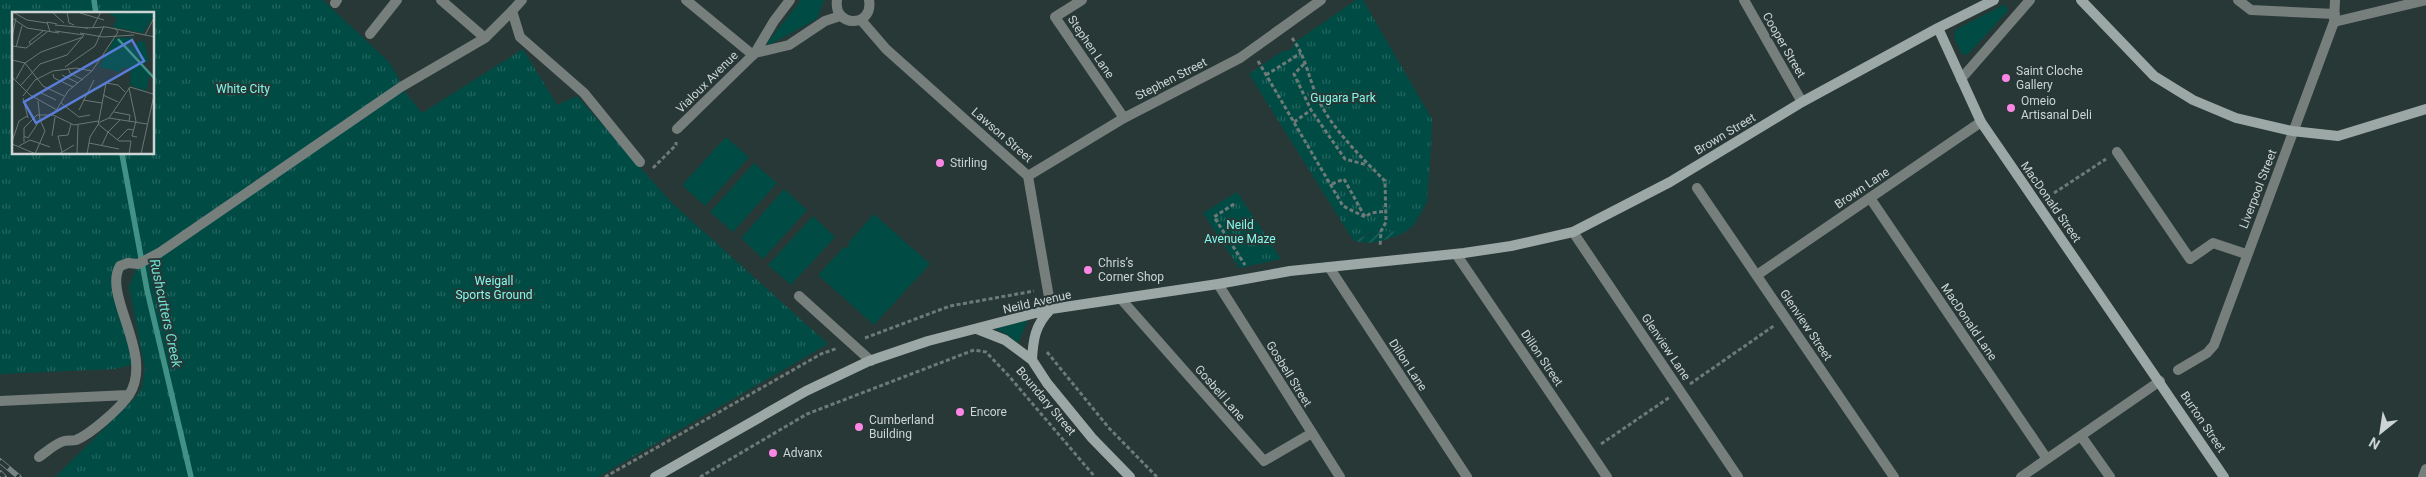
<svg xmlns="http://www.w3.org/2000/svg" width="2426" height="477" font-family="Roboto,sans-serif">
<defs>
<pattern id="park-tufts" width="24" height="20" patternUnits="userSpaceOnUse" patternTransform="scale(1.25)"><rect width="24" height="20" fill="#004c45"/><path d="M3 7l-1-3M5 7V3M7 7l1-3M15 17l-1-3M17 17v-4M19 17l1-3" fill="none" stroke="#24655f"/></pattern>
<pattern id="garden-furrows" width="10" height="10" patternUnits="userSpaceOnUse" patternTransform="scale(1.25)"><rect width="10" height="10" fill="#004c45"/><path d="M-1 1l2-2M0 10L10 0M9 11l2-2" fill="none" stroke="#24655f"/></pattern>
</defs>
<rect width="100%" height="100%" fill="#283836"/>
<path fill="#004c45" d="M801,0h23l-7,19 -48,26 -2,-2z
M2005,4l3,7 -38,41 -4,3 -4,-1 -8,-16 1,-8z
M726,137l23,20 -44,49 -23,-21z
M754,163l23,20 -44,49 -23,-20z
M784,189l23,21 -44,49 -22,-21z
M874,214l56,50 -56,61 -56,-50 26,-28 3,1 3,-3 -2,-2z
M813,216l22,21 -44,48 -23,-20z
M1028,320l-10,23 -10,-8 -13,-6z"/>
<path fill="url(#park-tufts)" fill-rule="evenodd" d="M0,0h323l67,63 9,16 2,8 21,26 101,-64 34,56 20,-9 95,107 156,141 -230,133h-543l81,-80 6,-10 3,-18 -16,-82 9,-23 -22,9 20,91 -21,5 -115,5zM14,14h140v140h-140z
M1356,0h7l69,119 -1,30 -4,53 -13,23 -9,7 -33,1 -19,7 -104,-166 32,-22 11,-3 3,-7z
M1237,192l44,67 -42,9 -36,-55z"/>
<path fill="url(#garden-furrows)" d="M1381,231l24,1c-13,7 -38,15 -52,8z"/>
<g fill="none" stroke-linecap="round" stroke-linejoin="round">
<path stroke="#429187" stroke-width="5.5" d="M94,0l2,14
M122,154l25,136 44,187"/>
<path stroke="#6d7a78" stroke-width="3" stroke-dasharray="4 2.5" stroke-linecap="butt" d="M1292,38c14,18 17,43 27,63 15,30 43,57 66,80l1,41 -5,9 -1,16
M1258,61l85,145 22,11 6,-4 15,-2
M1304,64l-10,10 17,36 34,49 22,6
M1266,75l35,-22
M1294,122l17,-12
M653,168l23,-23v-3
M1332,184l12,-5 21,38
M2054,193l52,-34
M1234,204l-20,13 31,48
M865,338l85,-32 84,-15
M1047,352l62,76 48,49
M1690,384l85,-59
M1601,444l69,-47
M605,477l216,-123 17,-6
M700,477l107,-63 167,-64 12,2 22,23 87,102"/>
<path stroke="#777f7d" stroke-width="10" d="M441,0l44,38
M686,0l67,55
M335,3l2,-3
M370,34l27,-34
M2117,152l73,107 23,-16 33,11
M1573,232l165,245
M1757,275l224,-153
M799,296l72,65
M1121,299l143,162 48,-28
M0,401l128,-6
M2081,436l29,41
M39,457c7,-5 17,-14 25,-16 4,-1 8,0 12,-1 15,-6 44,-32 53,-45 26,-40 -27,-100 -9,-129l8,-3 10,1 21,-11 242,-166 84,-49 27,-27 8,26 64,56 56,69"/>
<path stroke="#777f7d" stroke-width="10" d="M837,0c-4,28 37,28 32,0
M1082,0l-27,17 69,101
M1744,0l58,102
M2238,0l13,10 84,4
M512,11l10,-11
M861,20l25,29 142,127 23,133
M2334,22l92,-22
M755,53l34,-8 36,-24 15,-5
M1961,79l69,-79
M677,129l78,-76 19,-32 16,-21
M1028,176l96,-58 116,-60 81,-58
M1697,188l197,289
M1870,198l177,261
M1456,254l151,223
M1329,267l138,210
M1218,284l122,193
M2178,370l29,-17 7,-8 120,-323 1,-22
M2021,477l139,-96
M2423,477l3,-8"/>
<path stroke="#9ca8a6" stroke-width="10" d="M2081,0l73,76 39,24 43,18 56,13 46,5 88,-27
M1938,28l43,94 243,355
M977,329l28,11 27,20 15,23 45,55 38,39
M1032,360c1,-20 3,-35 18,-50
M655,477l151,-86 63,-30 59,-20 123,-32 167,-25 72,-13 174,-18 47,-7 62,-14 97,-50 132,-80 136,-74 56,-28"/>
<g stroke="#798584" stroke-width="5.5">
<path id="rail" d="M0,461l19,16
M0,473l4,4"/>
</g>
<use href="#rail" stroke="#283836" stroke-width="4" stroke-dasharray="11" stroke-linecap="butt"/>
</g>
<g fill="#fb86e4" stroke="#283836" stroke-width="2">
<circle cx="2006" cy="78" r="5"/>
<circle cx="2011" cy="108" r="5"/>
<circle cx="940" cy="163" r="5"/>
<circle cx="1088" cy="270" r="5"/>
<circle cx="960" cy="412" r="5"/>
<circle cx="859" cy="427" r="5"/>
<circle cx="773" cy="453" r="5"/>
</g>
<g text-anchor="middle" stroke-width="4" stroke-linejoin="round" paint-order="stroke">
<g font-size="12" fill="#ccd5d4" stroke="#283836">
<text transform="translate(1784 45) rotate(60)" y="4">Cooper Street</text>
<text transform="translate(1091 47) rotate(56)" y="4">Stephen Lane</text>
<text transform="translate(1171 79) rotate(-27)" y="4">Stephen Street</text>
<text transform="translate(707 82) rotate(-45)" y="4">Vialoux Avenue</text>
<text transform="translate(1725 134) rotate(-31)" y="4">Brown Street</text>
<text transform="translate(1002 135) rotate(41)" y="4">Lawson Street</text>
<text transform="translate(1862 188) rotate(-34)" y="4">Brown Lane</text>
<text transform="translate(2258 189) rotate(-69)" y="4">Liverpool Street</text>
<text transform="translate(2051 202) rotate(55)" y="4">MacDonald Street</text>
<text transform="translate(1037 302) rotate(-13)" y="4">Neild Avenue</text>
<text transform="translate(1969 322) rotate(56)" y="4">MacDonald Lane</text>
<text transform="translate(1806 325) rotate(56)" y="4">Glenview Street</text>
<text transform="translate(1666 347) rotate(56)" y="4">Glenview Lane</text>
<text transform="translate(1542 358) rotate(56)" y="4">Dillon Street</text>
<text transform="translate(1408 365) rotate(57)" y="4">Dillon Lane</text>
<text transform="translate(1289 374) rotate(58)" y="4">Gosbell Street</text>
<text transform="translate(1220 393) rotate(49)" y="4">Gosbell Lane</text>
<text transform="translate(1046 401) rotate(50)" y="4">Boundary Street</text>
<text transform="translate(2203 422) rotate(56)" y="4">Burton Street</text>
</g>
<g font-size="12" fill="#ccd5d4" stroke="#283836" text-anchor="start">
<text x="2016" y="75">Saint Cloche<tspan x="2016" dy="14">Gallery</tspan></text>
<text x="2021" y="105">Omeio<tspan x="2021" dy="14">Artisanal Deli</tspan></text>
<text x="950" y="167">Stirling</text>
<text x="1098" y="267">Chris’s<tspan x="1098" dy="14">Corner Shop</tspan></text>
<text x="970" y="416">Encore</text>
<text x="869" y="424">Cumberland<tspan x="869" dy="14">Building</tspan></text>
<text x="783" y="457">Advanx</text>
</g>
<g font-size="12" fill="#84f8ea" stroke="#283836">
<text x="243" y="93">White City</text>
<text x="1343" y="102">Gugara Park</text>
<text x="1240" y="229">Neild<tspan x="1240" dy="14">Avenue Maze</tspan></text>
<text x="494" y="285">Weigall<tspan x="494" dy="14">Sports Ground</tspan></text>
</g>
<g font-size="14" font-style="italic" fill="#6be1d3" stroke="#283836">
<text transform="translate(166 313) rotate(78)" y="5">Rushcutters Creek</text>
</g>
</g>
<g transform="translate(12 12)">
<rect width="142" height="142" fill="#283836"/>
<path d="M95,0h47l1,2 -12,19 -30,-6 4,-8zM120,25l-3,11 11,-7 5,1 3,18 -6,6 8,8 -4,17 -16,-6 1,-16 -8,-2 -3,5 -21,-5 16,-29z" fill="#004c45"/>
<path fill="none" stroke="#429187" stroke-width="2.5" d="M106,27l37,40"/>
<path fill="none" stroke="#6a7775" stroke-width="1" d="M1,0l14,8 20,3M40,0l12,11M55,0l2,11 5,2M68,1l24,7M0,6l15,10 32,5M43,13l33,3M81,15l8,-15M73,16l21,-1 49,10M43,19l29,4M38,20l-3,-10 10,2M68,21l23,4 31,-2M133,23l10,-19M0,26l4,-20M19,33l-2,-3 14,-11M0,34l14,2 21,-16M4,35l6,-21M0,48l13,3 18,23 21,10M53,55l30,-21 9,-20M56,56l2,5 13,7M41,62l1,4 19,9M50,63l16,8M0,65l18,18 27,15M4,67l9,-16 16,-11 42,-15M94,71l12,2 7,7M9,73l19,-21 27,-9 17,-20M117,76l7,33 -4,15 5,1M29,81l15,7M91,83l15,7M11,84l12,-16 18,-9 23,-3 16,3 26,-39 -3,-4M11,86l5,20M71,88l19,3M49,91l18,14 11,-2M67,98l15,-30M102,100l16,3 -1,6M42,102l14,-23 24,-20M41,103l21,10 24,-4M97,106l38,6M87,108l-1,3 11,-5 21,-31 23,7M87,108l7,-37M86,112l21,17h12l-2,13M12,124l4,2 12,-18M40,124l3,-19M105,128l11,-11 5,1M0,130l7,-21 8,-5M12,130v-14l13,-13h16M77,131l30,6M0,132l24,10M90,133l6,-13 12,-12M7,134l11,-6 20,7M50,140l-4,-16 10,-1 3,-11M23,142l10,-23 -5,-11 -2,-19M47,142l15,-9M65,142l1,-29M75,142l3,-17 9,-14M129,142l13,-59"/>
<path fill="#5a7dd7" fill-opacity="0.15" stroke="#5a7dd7" stroke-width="2.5" d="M120,28l12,21 -108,62 -12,-21z"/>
<rect width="142" height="142" fill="none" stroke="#ccd5d4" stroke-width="2.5"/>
</g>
<g transform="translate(2381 432) rotate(210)" stroke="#283836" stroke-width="4" paint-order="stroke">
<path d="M0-4L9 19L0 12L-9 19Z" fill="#ccd5d4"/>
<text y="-8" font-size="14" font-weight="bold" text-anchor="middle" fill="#ccd5d4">N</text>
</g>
</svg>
